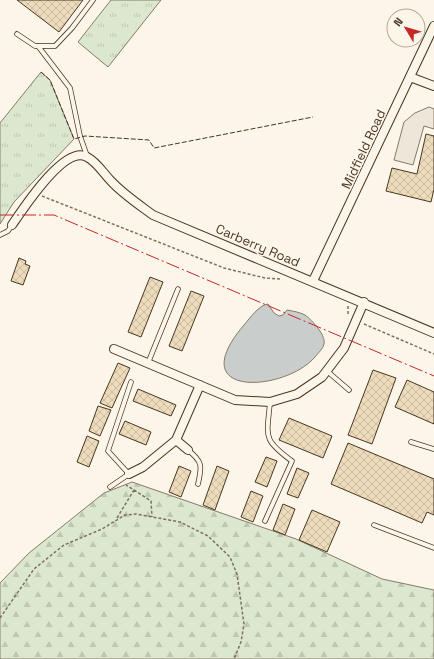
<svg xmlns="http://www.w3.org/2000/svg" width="434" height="659" font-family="'Space Grotesk',sans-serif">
<defs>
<pattern id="grass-tufts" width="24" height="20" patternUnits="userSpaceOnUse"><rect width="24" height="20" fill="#dce7d0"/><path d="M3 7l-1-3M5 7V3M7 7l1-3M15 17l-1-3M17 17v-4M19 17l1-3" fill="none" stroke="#bec7b2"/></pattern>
<pattern id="forest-firs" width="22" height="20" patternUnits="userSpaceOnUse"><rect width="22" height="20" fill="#dce7d0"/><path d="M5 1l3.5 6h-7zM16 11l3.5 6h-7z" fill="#bec7b2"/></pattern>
<pattern id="building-cross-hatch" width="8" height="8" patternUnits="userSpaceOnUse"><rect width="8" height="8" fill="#ecdcbc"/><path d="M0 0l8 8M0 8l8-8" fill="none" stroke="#ccbda1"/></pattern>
</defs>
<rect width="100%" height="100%" fill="#fbf6e9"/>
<path fill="url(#grass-tufts)" stroke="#887966" d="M111,0h50l-53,67 -30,-25z
M41,72l9,8 24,59 -60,63 -14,22v-101z"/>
<path fill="url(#forest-firs)" stroke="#887966" d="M132,482l164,57 86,40 52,11v69h-434v-76l29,-30 75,-60z"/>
<path fill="#ede7d9" stroke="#887966" d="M429,107l5,2v20l-10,-3 -11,39 -19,-5 10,-38 11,-9z"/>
<path fill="#c9cecd" stroke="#887966" d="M268,304l6,9 5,3 4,-1 4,-5c6,1 12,2 18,5 7,5 21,20 19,29 -1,5 -6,9 -9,13 -30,35 -134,42 -71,-32 6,-7 15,-20 24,-21z"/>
<path fill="url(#building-cross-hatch)" stroke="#4a3520" d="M17,0h66l-24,32z
M426,134l8,2v53l-3,13 -45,-11 6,-23 25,6z
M19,258l7,3 -1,3 5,2 -7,19 -12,-4z
M150,277l13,5 -22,55 -13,-5z
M191,291l13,5 -22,55 -13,-5z
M118,363l12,5 -18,40 -12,-5z
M373,370l23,8 -24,66 -24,-9z
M407,380l27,12v32l-39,-17z
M138,389l38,16 -5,11 -38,-15z
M98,406l13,4 -11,26 -11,-5z
M289,418l43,18 -9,22 -44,-18z
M125,421l26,11 -5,13 -27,-11z
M87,436l12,5 -10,26 -12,-5z
M348,443l86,36v36l-7,-3 -5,11 -91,-39z
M266,457l11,4 -10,26 -12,-5z
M179,466l12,5 -10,26 -12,-5z
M217,466l12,5 -14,39 -12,-5z
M297,468l12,5 -11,25 -11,-4z
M251,491l12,5 -10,26 -12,-5z
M283,504l12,5 -10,26 -12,-5z
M312,510l28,12 -13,30 -28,-12z"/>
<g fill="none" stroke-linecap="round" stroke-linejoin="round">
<g stroke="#4a3520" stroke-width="5.5">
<path id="lane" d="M17,34l18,12h20l17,-18 21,-28
M38,46l32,42 10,48 7,20
M0,235l8,-4 4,-6
M148,363l30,-74
M327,371l22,19
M411,442l23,7
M188,450c15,12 14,16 10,34
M110,487l19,-13 -21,-23 23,-69
M265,521l27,-60c-30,-22 -25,-24 -22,-59
M374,525l60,23"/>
</g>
<g stroke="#4a3520" stroke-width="10">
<path id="street" d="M410,77l24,9
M12,225c11,-16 53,-81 75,-68 10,5 16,16 24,24 12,13 27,23 42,34l281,118
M313,281l121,-255
M114,349l121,51 35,2 27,-8 25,-17 22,-29 20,-46
M176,440l12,10
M129,474l14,-7 33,-27 24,-55"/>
</g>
<path stroke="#7f6f5c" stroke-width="1.5" stroke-dasharray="3 2" stroke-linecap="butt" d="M42,196l182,72 41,10 16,1
M348,306v10
M364,324l70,30
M134,490l17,11 1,16
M117,518l17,-28 -8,-5
M0,618l34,-49 30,-24 38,-16 23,-14 11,-1 44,8 28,14 22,21 7,17 7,50 -3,18 -7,17"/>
<use href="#lane" stroke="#fbf6e9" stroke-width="4"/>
<use href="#street" stroke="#fbf6e9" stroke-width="8"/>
<path stroke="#4a3520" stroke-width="1" stroke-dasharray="5 2" stroke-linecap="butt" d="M41,72l9,8 24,59 11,-3 64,4 5,8 159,-31"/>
<path stroke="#c62828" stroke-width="1" stroke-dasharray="14 3 2 3" stroke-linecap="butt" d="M0,215h54l380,161"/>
</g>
<g text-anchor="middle" stroke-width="3" stroke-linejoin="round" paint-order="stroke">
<g font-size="13" fill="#4a3520" stroke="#fbf6e9">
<text transform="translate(363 149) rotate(-65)" y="5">Midfield Road</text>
<text transform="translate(258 245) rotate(23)" y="5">Carberry Road</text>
</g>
</g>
<g transform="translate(406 28) rotate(308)"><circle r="19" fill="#fbf6e9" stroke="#b4a999"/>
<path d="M0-3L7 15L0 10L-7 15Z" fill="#c62828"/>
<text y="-6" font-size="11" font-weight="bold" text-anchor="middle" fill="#4a3520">N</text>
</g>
</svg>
